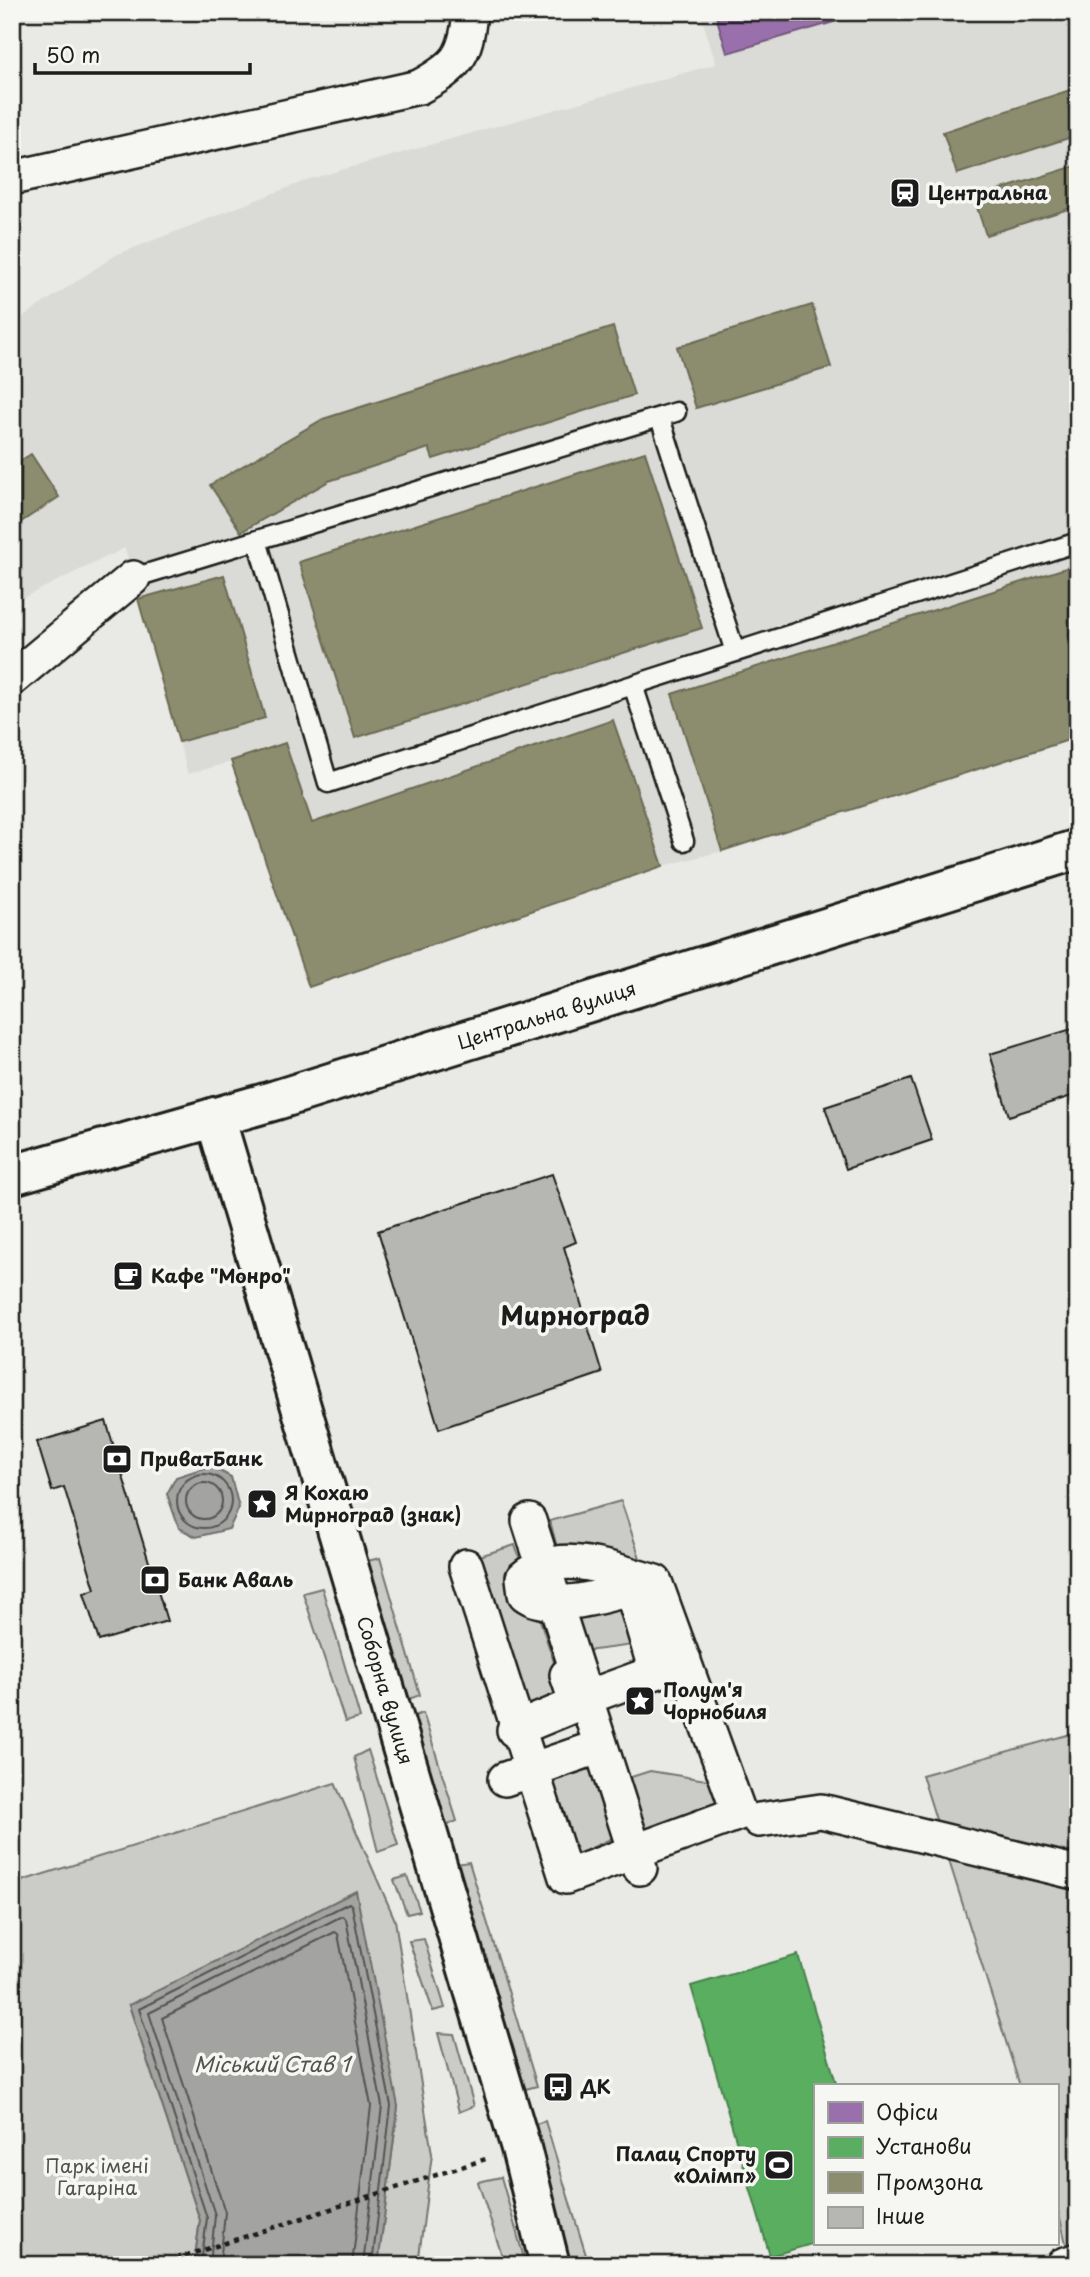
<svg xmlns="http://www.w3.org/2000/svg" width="1090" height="2277" font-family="'Playpen Sans',sans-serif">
<rect width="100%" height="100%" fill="#e9e9e5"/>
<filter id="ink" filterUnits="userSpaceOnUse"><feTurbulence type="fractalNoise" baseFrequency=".0143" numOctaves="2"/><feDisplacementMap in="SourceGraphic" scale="14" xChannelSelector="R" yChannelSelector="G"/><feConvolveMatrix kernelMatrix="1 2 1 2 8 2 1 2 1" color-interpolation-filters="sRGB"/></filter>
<g filter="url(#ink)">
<path fill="#dadad6" d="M700,12h378v725l-356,114 -59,15 -354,121 -78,-225 -43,12 -63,-226 -113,55v-279l104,-69 194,-76 406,-115z"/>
<path fill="#cbcbc7" stroke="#747472" stroke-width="2" d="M621,1501l22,66 -85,-16 -8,-30z
M515,1545l51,153 -46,10 -47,-150z
M380,1558l40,137 -16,6 -45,-138z
M322,1588l38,130 -15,4 -42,-129z
M629,1599l12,45 -62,8 -10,-37z
M423,1713l34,108 -18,8 -31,-111z
M1078,1732v533h-7l-14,-60v-119h-37l-98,-311z
M368,1750l30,95 -20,7 -24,-95z
M592,1761l25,75 -45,21 -28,-77z
M650,1771l69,11 1,26 -85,30 -13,-58z
M335,1783l60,137 37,234 -14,111h-40l20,-159 -269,-101 71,215 -6,45h-182v-381z
M469,1862l68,224 -19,5 -70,-226z
M407,1876l13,35 -13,3 -13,-34z
M424,1939l21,69 -12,3 -24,-70z
M438,2033l16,1 20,72 -15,6z
M545,2121l44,144h-18l-41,-139z
M501,2177l25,88h-21l-27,-83z"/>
<path fill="#a3a3a1" stroke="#6d6d6c" stroke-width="2" d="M210,1466l21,11 8,31 -10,21 -33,8 -17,-9 -12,-34 9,-17z
M356,1891l42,215 -20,159h-184l6,-45 -71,-215z"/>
<path fill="#9970ab" stroke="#745780" stroke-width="2" d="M715,12h135l1,5 -124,36z"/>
<path fill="#5aae61" stroke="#47824c" stroke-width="2" d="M798,1955l39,131h-22v157l-45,13 -79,-270z"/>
<path fill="#8c8c6e" stroke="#6a6a55" stroke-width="2" d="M1070,90l8,23v22l-121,39 -14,-42z
M1078,165v41l-92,29 -12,-37z
M812,305l19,62 -135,41 -19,-61z
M613,327l21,68 -201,64 -4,-11 -100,33 -88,51 -31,-47 113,-66z
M645,452l57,176 -347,110 -56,-176z
M31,454l28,43 -47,31v-62z
M1078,564v173l-356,114 -50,-157z
M224,575l41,143 -86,24 -41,-143z
M613,720l50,146 -354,121 -78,-226 54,-18 27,80z"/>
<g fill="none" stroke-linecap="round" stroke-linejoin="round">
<path stroke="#525251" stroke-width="2" d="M177 1501a27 27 0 1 1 54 0a27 27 0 1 1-54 0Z
M186 1501a18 18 0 1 1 36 0a18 18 0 1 1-36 0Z
M201,2265l6,-47 -68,-209 210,-106 3,3 39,200 -19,159
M210,2265l5,-50 -66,-202 193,-97 4,3 36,187 -19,159
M220,2265l5,-53 -63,-194 173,-86 3,2 33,172 -19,159"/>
</g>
<path fill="#b6b6b3" stroke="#1c1c1c" stroke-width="2" d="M1078,1027v67l-69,22 -19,-62z
M911,1079l21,61 -86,29 -21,-62z
M552,1174l24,68 -12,5 38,126 -163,56 -61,-198z
M106,1421l61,200 -68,20 -15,-48 11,-4 -31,-102 -12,4 -15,-49z"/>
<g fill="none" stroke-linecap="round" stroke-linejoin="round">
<g stroke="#1c1c1c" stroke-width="23">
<path id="lane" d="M660,418l75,234
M257,540l71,243 750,-241
M133,578l543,-166
M633,685l51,156"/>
</g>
<g stroke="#1c1c1c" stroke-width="38">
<path id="street" d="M12,178l407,-91c38,-21 47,-30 51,-75
M12,679l121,-101
M529,1521l111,347
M466,1566l100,311 173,-64 -84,-231c-40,-11 -96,-36 -132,-4l2,16c29,22 96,-4 130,-12
M631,1587l25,85 28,-12
M585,1698l71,-26
M514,1730l63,-26 -10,-29
M505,1779l96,-33
M759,1820l62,-9 257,62
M1063,2265l15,-5"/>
</g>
<g stroke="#1c1c1c" stroke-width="44">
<g id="secondary">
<path id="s1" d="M215,1117l306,1031 29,117"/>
</g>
</g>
<g stroke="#1c1c1c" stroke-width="44">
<g id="primary">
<path id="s2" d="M12,1175l264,-75 802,-251"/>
</g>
</g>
<path stroke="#1c1c1c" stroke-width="4.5" stroke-dasharray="5 5" stroke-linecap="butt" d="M157,2265l332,-107"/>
<use href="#lane" stroke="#f6f6f2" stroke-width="18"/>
<use href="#street" stroke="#f6f6f2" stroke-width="33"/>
<use href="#secondary" stroke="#f6f6f2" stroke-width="38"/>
<use href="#primary" stroke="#f6f6f2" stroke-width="38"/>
</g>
</g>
<defs>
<g id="station-square" transform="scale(1.575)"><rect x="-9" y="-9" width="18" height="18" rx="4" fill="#1c1c1c" stroke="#f6f6f2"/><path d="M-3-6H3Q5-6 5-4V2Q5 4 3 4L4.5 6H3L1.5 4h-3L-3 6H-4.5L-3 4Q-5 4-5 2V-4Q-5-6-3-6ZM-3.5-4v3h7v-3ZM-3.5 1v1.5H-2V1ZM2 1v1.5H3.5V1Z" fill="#fff"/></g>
<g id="cafe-square" transform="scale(1.575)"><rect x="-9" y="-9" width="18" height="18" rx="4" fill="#1c1c1c" stroke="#f6f6f2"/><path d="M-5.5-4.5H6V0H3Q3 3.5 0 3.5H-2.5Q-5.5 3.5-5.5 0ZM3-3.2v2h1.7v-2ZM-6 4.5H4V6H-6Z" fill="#fff"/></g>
<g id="bank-square" transform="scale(1.575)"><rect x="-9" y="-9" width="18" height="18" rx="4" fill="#1c1c1c" stroke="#f6f6f2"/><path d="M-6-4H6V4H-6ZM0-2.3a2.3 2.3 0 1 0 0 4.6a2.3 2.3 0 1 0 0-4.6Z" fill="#fff"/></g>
<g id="sight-square" transform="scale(1.575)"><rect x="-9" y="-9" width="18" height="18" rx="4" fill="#1c1c1c" stroke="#f6f6f2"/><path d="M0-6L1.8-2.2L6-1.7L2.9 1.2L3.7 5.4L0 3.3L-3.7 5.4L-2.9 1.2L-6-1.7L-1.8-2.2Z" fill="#fff"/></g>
<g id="bus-square" transform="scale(1.575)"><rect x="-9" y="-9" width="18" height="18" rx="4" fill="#1c1c1c" stroke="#f6f6f2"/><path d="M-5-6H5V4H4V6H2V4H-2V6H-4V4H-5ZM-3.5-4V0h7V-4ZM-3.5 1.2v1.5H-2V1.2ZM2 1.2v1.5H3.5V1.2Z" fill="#fff"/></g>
<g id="stadium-square" transform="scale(1.575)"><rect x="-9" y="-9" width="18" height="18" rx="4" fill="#1c1c1c" stroke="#f6f6f2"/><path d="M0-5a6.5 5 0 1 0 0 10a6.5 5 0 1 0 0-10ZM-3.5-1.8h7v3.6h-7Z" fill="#fff"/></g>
</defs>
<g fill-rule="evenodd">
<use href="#station-square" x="905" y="193"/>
<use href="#cafe-square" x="128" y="1276"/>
<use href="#bank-square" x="117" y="1459"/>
<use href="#sight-square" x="262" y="1504"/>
<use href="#bank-square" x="155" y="1580"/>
<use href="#sight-square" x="640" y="1701"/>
<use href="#bus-square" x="558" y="2087"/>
<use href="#stadium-square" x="779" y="2165"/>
</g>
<g text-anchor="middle" stroke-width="7" stroke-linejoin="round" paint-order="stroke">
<g font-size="19" font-weight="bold" fill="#1c1c1c" stroke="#f6f6f2" text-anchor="start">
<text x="928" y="200">Центральна</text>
<text x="151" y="1283">Кафе "Монро"</text>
<text x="140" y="1466">ПриватБанк</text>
<text x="285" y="1500">Я Кохаю<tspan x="285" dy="22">Мирноград (знак)</tspan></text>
<text x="178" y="1587">Банк Аваль</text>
<text x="663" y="1697">Полум'я<tspan x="663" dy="22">Чорнобиля</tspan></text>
<text x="581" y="2094">ДК</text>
<text x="756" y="2161" text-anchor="end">Палац Спорту<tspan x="756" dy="22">«Олімп»</tspan></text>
</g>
<g font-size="19" fill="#1c1c1c" stroke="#f6f6f2">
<text dy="7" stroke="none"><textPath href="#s2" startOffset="558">Центральна вулиця</textPath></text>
<text dy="7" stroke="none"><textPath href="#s1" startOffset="598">Соборна вулиця</textPath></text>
</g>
<g font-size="19" fill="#51514f" stroke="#f6f6f2">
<text x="97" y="2173">Парк імені<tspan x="97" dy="22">Гагаріна</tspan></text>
</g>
<g font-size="21" font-style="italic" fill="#525251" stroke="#f6f6f2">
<text x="272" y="2072">Міський Став 1</text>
</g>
<g font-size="26" font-weight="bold" fill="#1c1c1c" stroke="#f6f6f2">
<text x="575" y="1325">Мирноград</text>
</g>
</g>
<rect width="1090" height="2277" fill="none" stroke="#f6f6f2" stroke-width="42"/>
<rect x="21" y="21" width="1048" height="2235" fill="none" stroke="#1c1c1c" stroke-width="2.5" filter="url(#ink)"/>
<rect x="814" y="2084" width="245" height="161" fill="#f6f6f2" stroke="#9f9f9c" stroke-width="2"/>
<rect x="828" y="2102" width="35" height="21" fill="#9970ab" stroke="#9f9f9c" stroke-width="2"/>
<text x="876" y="2120" font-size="21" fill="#1c1c1c">Офіси</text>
<rect x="828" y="2137" width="35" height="21" fill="#5aae61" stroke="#9f9f9c" stroke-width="2"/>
<text x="876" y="2154" font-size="21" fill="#1c1c1c">Установи</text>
<rect x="828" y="2172" width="35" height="21" fill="#8c8c6e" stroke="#9f9f9c" stroke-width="2"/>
<text x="876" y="2190" font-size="21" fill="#1c1c1c">Промзона</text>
<rect x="828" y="2207" width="35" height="21" fill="#b6b6b3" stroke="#9f9f9c" stroke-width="2"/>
<text x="876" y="2224" font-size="21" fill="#1c1c1c">Інше</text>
<path d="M35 63v10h215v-10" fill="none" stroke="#1c1c1c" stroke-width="3.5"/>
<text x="46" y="63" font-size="21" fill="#1c1c1c" stroke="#f6f6f2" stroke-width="5" paint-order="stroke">50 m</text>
</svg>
